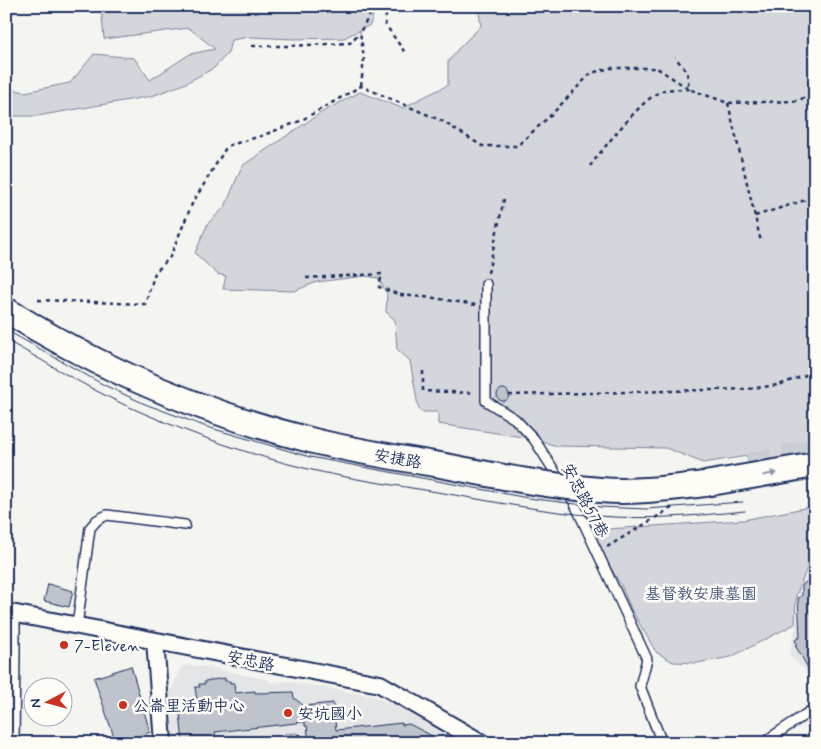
<svg xmlns="http://www.w3.org/2000/svg" width="821" height="749" font-family="Mynerve,'LXGW WenKai TC',sans-serif">
<rect width="100%" height="100%" fill="#f4f4f1"/>
<filter id="ink" filterUnits="userSpaceOnUse"><feTurbulence type="fractalNoise" baseFrequency=".02" numOctaves="2"/><feDisplacementMap in="SourceGraphic" scale="10" xChannelSelector="R" yChannelSelector="G"/><feConvolveMatrix kernelMatrix="1 2 1 2 8 2 1 2 1" color-interpolation-filters="sRGB"/></filter>
<g filter="url(#ink)">
<path fill="#e4e5e6" d="M815,566v114l-26,-25 10,-42 -1,-15 4,-13 5,-12z
M185,665l23,2 61,13 3,3 15,-2 84,15 23,8 65,39h-290l-4,-40 16,-35z"/>
<path fill="#d4d6db" stroke="#78829c" d="M101,6h275l-6,19 -26,13 -50,1 -44,-2 -19,3 -3,13 -14,15 -30,16 -32,12 -115,20h-31v-28l19,4 45,-9 24,-29 40,4 16,22 40,-26 25,-5 -26,-21 -85,11z
M478,6h337v454l-64,13 -4,-17 -44,7 -37,-15 -109,-2 -28,-8 -91,-14v-12h-17l-3,-6 -8,-45 -13,-12 -2,-29 -9,-8 1,-18 -9,-16 -13,-2 -48,6 -23,9 -71,-2 3,-13 -9,-2 -22,-21 13,-30 17,-16 17,-41 80,-54 38,-20 42,16 46,-23v-23l10,-13 23,-23z
M815,506v45l-2,2 -17,43 -1,28 -64,33 -34,6 -24,-1 -17,-10 -25,-43 -10,-24 -19,-32 -9,-23 150,-10z
M297,733l1,10h-13l-1,-9z"/>
<path fill="#bfc3cc" stroke="#1b2f5e" d="M497 395a6 6 0 1 1 12 0a6 6 0 1 1-12 0Z
M815,576v104l-20,-35 2,-1 -2,-4 5,-3 -2,-39 4,-2v-11z
M48,584l25,7 -4,16 -25,-6z
M131,666l19,66 -27,11h-7l-22,-65z
M225,678v3h5v2h4l1,10 20,-2v2l38,-1 1,6 10,8 29,-3 3,27 66,-7v2l7,-1 37,19h-137l-2,-17h-2v-4l-90,10 1,11h-33l-3,-30 13,-1 -1,-11h5l-2,-14h5l-1,-3h6v-3z"/>
<g fill="none" stroke-linecap="round" stroke-linejoin="round">
<path stroke="#c9cdd4" stroke-width="24" stroke-dasharray="24 12" stroke-linecap="butt" d="M749,465l66,-15"/>
<g stroke="#1b2f5e" stroke-width="12">
<path id="lane" d="M486,284v117l29,18 19,20 40,63 73,157 -7,27 22,57
M77,626l13,-98 7,-8 10,-5 78,10
M6,659l9,-8v-38
M14,743l1,-92
M771,743l-1,-5 45,-30"/>
</g>
<g stroke="#1b2f5e" stroke-width="20">
<path id="street" d="M6,612l374,72 102,59
M155,641l8,101"/>
</g>
<g stroke="#1b2f5e" stroke-width="28">
<path id="secondary" d="M705,484l110,-19"/>
</g>
<path stroke="#1b2f5e" stroke-width="2.5" stroke-dasharray="4 4" stroke-linecap="butt" d="M387,6l-2,18 21,30
M252,46h35l63,-3 10,-11
M361,86l3,-28 -4,-26 15,-26
M728,103l33,139
M590,166c14,-18 52,-68 72,-75 7,-3 19,-1 27,-2l-2,-17 -12,-15
M755,216l60,-19
M488,273l16,-74
M306,278l76,-4 -3,13 21,8 34,3 42,7
M38,300l107,4 10,-31 15,-16 22,-53 35,-58 34,-10 39,-15 61,-35 81,35 40,25h35l35,-32 39,-41 20,-5h46l32,21 39,14 69,-2 18,-8
M423,371v20l52,2
M509,395l239,-6 31,-4 32,-12
M607,547l66,-40
M234,743l66,-8 1,8"/>
<use href="#lane" stroke="#fdfcf7" stroke-width="9"/>
<use href="#street" stroke="#fdfcf7" stroke-width="16"/>
<use href="#secondary" stroke="#fdfcf7" stroke-width="24"/>
<path stroke="#1b2f5e" stroke-width="1" d="M6,330l98,55 41,19 62,23 103,30 218,41 72,9 46,2 97,-7
M6,340c45,25 89,53 137,73 53,23 108,42 165,56 42,10 86,16 129,23 53,9 107,20 161,24 49,4 98,0 147,-5"/>
<g stroke="#1b2f5e" stroke-width="28" stroke-linecap="butt">
<path id="secondary-bridge" d="M6,310c94,59 200,104 308,131 41,10 84,17 126,24 53,10 106,21 160,25 35,3 70,-2 105,-6"/>
</g>
<use href="#secondary-bridge" stroke="#fdfcf7" stroke-width="24"/>
</g>
<defs><path id="oneway-solid" d="M-6-.8H1V-3.2L6.5 0L1 3.2V.8H-6Z" transform="scale(1.25)"/></defs>
<use fill="#8c96aa" href="#oneway-solid" transform="translate(770 474) rotate(-11)"/>
</g>
<g fill="#c8321e" stroke="#fdfcf7" stroke-width="2">
<circle cx="64" cy="645" r="5"/>
<circle cx="123" cy="705" r="5"/>
<circle cx="288" cy="713" r="5"/>
</g>
<g text-anchor="middle" stroke-width="5" stroke-linejoin="round" paint-order="stroke">
<g font-size="16" fill="#1b2f5e" stroke="#fdfcf7">
<text transform="translate(398 458) rotate(10)" y="6">安捷路</text>
<text transform="translate(586 500) rotate(62)" y="6">安忠路57巷</text>
<text transform="translate(251 660) rotate(11)" y="6">安忠路</text>
</g>
<g font-size="16" fill="#49597d" stroke="#fdfcf7">
<text x="701" y="599">基督教安康墓園</text>
</g>
<g font-size="16" fill="#1b2f5e" stroke="#fdfcf7" text-anchor="start">
<text x="74" y="651">7-Eleven</text>
<text x="133" y="711">公崙里活動中心</text>
<text x="298" y="719">安坑國小</text>
</g>
</g>
<rect width="821" height="749" fill="none" stroke="#fdfcf7" stroke-width="25"/>
<rect x="12" y="12" width="796" height="724" fill="none" stroke="#1b2f5e" stroke-width="2" filter="url(#ink)"/>
<g transform="translate(48 702) rotate(264)"><circle r="24" fill="#fdfcf7" stroke="#a3aaba"/>
<path d="M0-4L9 19L0 12L-9 19Z" fill="#c8321e"/>
<text y="-8" font-size="14" font-weight="bold" text-anchor="middle" fill="#1b2f5e">N</text>
</g>
</svg>
